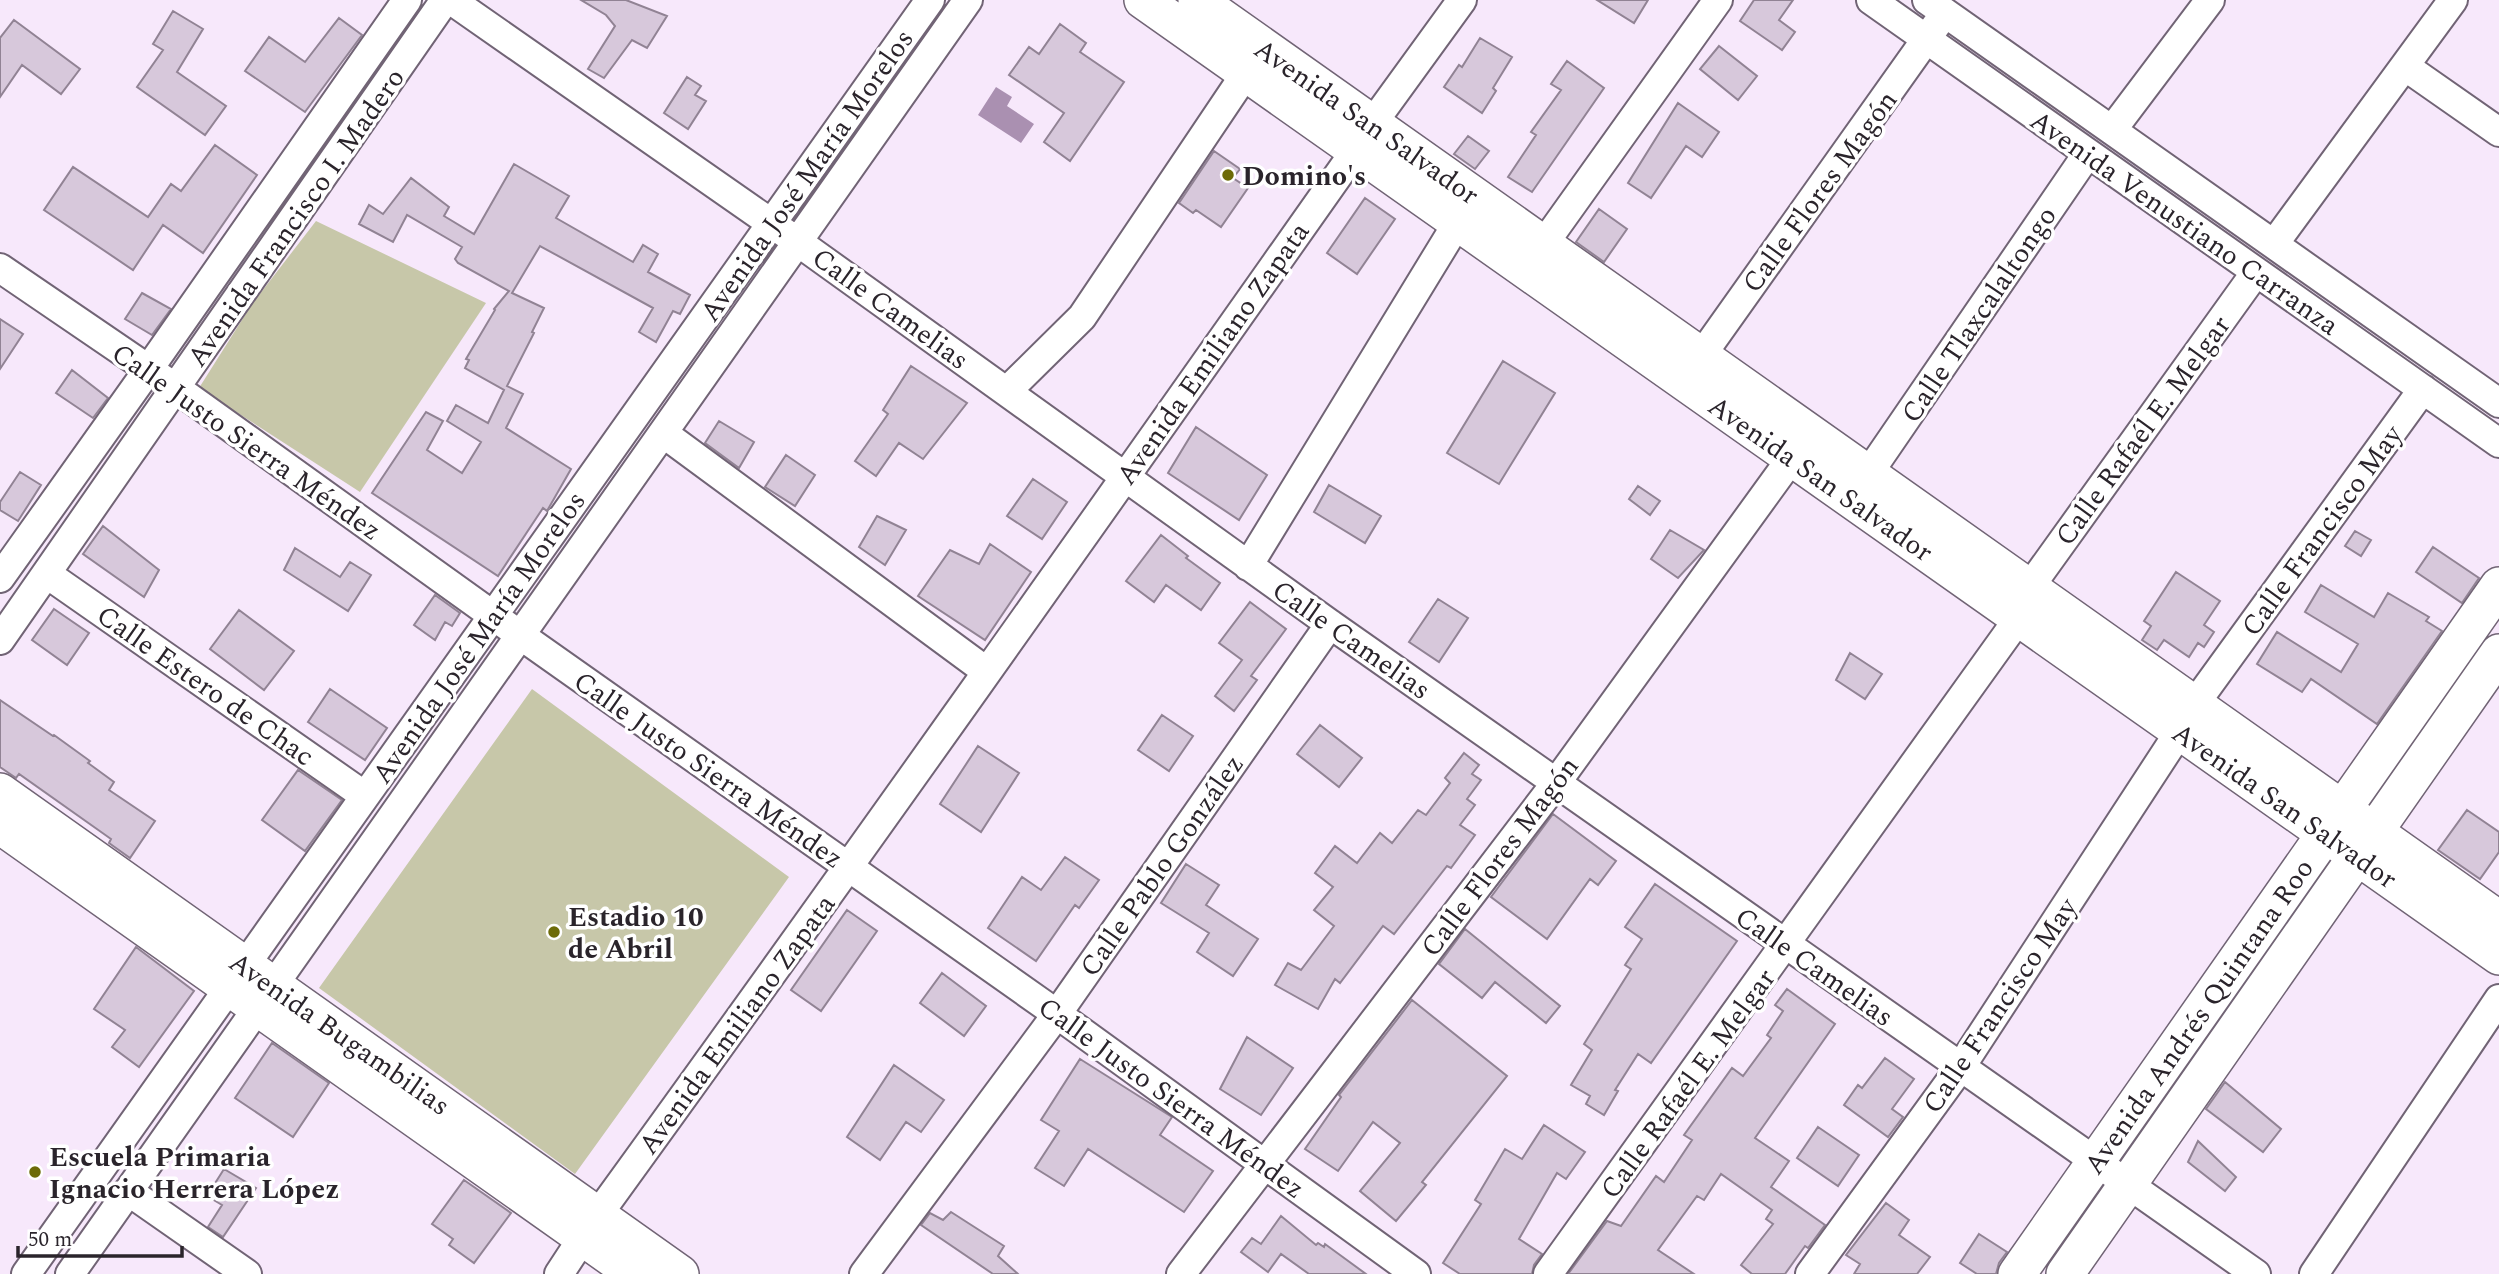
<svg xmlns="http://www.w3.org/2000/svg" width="2499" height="1274" font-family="Spectral,serif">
<rect width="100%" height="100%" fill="#f7e8fb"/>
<path fill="#c7c7a9" d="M316,221l170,82 -126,189 -161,-104 53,-84z
M532,689l257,188 -214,297 -256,-186z"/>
<path fill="#aa90b1" d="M996,87l16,10 -5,9 27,18 -13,19 -43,-28z"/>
<path fill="#d7c8db" stroke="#918394" stroke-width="2" d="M581,0h45l41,16 -20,32 -15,-8 -28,38 -16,-9 27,-43 -9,-11z
M1597,0h51l-14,23z
M1754,0h39l-14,20 16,12 -13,18 -42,-29z
M173,11l30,18 -26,43 49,34 -21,29 -68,-48 26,-37 -10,-6z
M339,18l23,17 -57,77 -60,-41 24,-34 36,25z
M14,20l66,49 -19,25 -39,-29 -22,32v-59z
M1060,24l26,19 -6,9 44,30 -54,79 -26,-19 20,-29 -55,-38 20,-28 10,7z
M1480,38l32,19 -19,31 3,3 -14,22 -38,-26 15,-22 3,2z
M1719,46l38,30 -19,24 -38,-31z
M1567,61l37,27 -72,104 -24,-15 28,-42 -5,-3 30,-42 -10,-6z
M687,77l14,9 -6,9 11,6 -18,28 -24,-16z
M1678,103l41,29 -17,25 -16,-11 -35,52 -23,-15z
M1468,136l21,15 -14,18 -21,-15z
M215,145l42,30 -54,78 -40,-28 -30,45 -89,-60 29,-43 75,50 23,-33 10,7z
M1214,151l26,18 -7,9 15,10 -27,39 -25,-17 -3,3 -14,-10z
M514,164l55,32 -13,22 77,44 10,-17 15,9 -10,18 42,23 -10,19 -7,-3 -17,31 -17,-10 14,-24 -113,-62 -28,47 32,15 -12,24 2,1 -27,53 16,8 -17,34 65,41 -24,42 -4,-3 -45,68 -126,-83 54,-81 17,9 -16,29 35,23 19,-31 -34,-21 9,-16 32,18 16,-33 -39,-22 4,-8 -3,-1 29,-49 -1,-1 15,-18 -51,-28 -3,-4 7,-12 -55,-32 -14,27 -34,-18 10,-19 14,9 28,-36 38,29 -5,9 30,18z
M1365,198l30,21 -38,55 -30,-21z
M1599,209l28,20 -23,33 -28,-20z
M142,293l29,16 -19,26 -27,-16z
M0,319l23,15 -23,35z
M1503,361l52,32 -56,91 -52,-31z
M911,366l56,37 -44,56 -24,-16 -23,33 -21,-15 33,-47 -5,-4z
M72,370l36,28 -15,20 -37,-25z
M719,421l35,21 -15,26 -34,-25z
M1196,427l71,48 -28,45 -71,-47z
M786,455l29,20 -20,31 -30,-19z
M20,472l21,13 -23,36 -18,-11v-8z
M1033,479l34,23 -25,37 -35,-23z
M1329,485l52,31 -16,27 -51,-31z
M1638,486l22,15 -10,14 -21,-16z
M877,516l29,14 -21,35 -26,-18z
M103,526l56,44 -15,27 -61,-43z
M1670,530l34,20 -26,28 -27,-19z
M2355,531l16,9 -10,16 -16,-10z
M1161,535l27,21 -2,2 34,25 -19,27 -35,-25 -12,17 -28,-21z
M990,544l41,28 -46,68 -67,-44 32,-46 29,14z
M2433,547l46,31 -17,25 -46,-31z
M295,548l45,29 10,-15 21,13 -23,36 -64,-41z
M2176,572l44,29 -16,24 10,7 -10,15 -6,-4 -9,14 -25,-17 -7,10 -15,-10 9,-14 -7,-5z
M2321,585l53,32 14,-24 41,24 -3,4 16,10 -65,93 -66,-45 -9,13 -45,-28 20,-32 64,40 17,-28 -53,-32z
M435,595l25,18 -8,13 -7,-4 -10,18 -21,-15z
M1438,599l30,19 -29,44 -30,-20z
M1250,602l36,27 -35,47 6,4 -23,31 -19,-15 27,-36 -23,-17z
M54,609l35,24 -22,32 -35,-25z
M239,610l55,41 -30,39 -54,-41z
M1850,653l32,21 -17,25 -29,-19z
M330,689l57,39 -22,32 -57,-38z
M0,700l53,36 1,-1 36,26 -2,2 26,19 -5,8 46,31 -25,37 -21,-15 2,-4 -92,-65 -3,4 -16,-11z
M1162,715l31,21 -24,35 -31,-21z
M1320,725l42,33 -23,29 -42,-33z
M978,746l41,27 -38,59 -41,-28z
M1464,753l15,12 -7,9 9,6 -14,19 8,6 -15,20 15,10 -24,33 -4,-2 -53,68 -11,-8 -43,57 -5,-4 -17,30 -43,-24 13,-22 13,7 33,-44 -20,-16 19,-23 -18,-14 20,-27 22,17 23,-30 12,10 26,-33 8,5 24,-32 -5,-5z
M298,770l44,30 -37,51 -43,-31z
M2467,810l32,22v20l-19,27 -42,-29z
M1553,814l63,47 -18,24 -8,-6 -43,60 -56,-42z
M1065,857l34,23 -20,28 -4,-3 -39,56 -48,-33 34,-51 19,13z
M1186,864l33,21 -13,20 52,34 -25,37 -36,-24 12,-19 -48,-30z
M1655,884l82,57 -86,122 -13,-9 -23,36 3,1 -14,24 -18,-11 4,-8 -19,-11 21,-35 -8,-6 47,-75 -6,-4 17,-26 -17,-12z
M847,910l30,21 -56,80 -30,-21z
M1465,929l95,77 -14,17 -51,-41 -13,16 -43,-34z
M136,947l58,44 -55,76 -27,-20 13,-17 -31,-21z
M942,973l44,33 -22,30 -44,-33z
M1787,989l48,35 -80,114 34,23 -18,26 54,38 -17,23 -3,-2 -20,28h-33l-11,-9 32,-41 -7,-5 6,-9 -51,-36 -17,26 -7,-4 -39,54 36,24h-126l39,-53 14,5 35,-50 8,6 28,-42 -8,-5 48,-67 11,8 28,-38 -4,-3 16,-24 -8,-6z
M1412,1000l95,76 -85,106 4,3 -30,36 -36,-30 40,-48 -27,-21 -35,49 -33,-22 36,-52 -2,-2z
M1247,1037l46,31 -32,47 -41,-26z
M272,1043l57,40 -36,54 -58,-39z
M1885,1058l29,21 -22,30 11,8 -15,20 -44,-32 14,-20 4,3z
M1080,1059l92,58 -12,18 53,36 -29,41 -96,-63 -24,37 -29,-18 24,-37 -18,-11z
M894,1065l50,35 -23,32 -15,-10 -26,38 -33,-23z
M2225,1082l56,47 -18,23 -57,-43z
M1544,1125l41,27 -19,27 -9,-6 -38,66 23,15 -8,11 -2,9h-72l-17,-11 38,-59 -6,-4 30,-51 17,10z
M1818,1127l41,28 -21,31 -41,-28z
M2198,1141l38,36 -11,14 -37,-29z
M224,1169l32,19 -33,49 -15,-10 14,-22 -15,-9z
M464,1180l47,33 -37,50 -25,-18 4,-6 -21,-15z
M1886,1203l23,17 -10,15 31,22 -13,17h-63l6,-10 -14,-9z
M951,1212l53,34 -6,10 20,18h-25l-72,-49 9,-12 13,7z
M1281,1216l35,29 2,-2 6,4 1,-3 41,30h-57l-28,-20 -13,18 -27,-20 11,-14 9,6z
M1979,1234l28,18 -8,11 -3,11h-19l-17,-11z"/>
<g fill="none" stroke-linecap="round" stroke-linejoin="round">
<g stroke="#716475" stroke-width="32">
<path id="minor" d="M451,0l347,242 532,382 926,650
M1871,0l628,443
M1927,0l572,403
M2406,67l93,65
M2112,130l98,-130
M2274,244l179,-244
M1543,245l175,-245
M0,268l176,120 344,247 537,379 359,260
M1689,373l248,-349
M1007,391l75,-74 164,-244
M663,433l323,238
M1868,474l220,-321
M1248,566l210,-344
M47,574l318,222
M0,578l148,-208 259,-370
M2029,588l227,-316
M0,640l445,-640
M2194,705l229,-316
M128,1191l119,83
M26,1274l904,-1274
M70,1274l898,-1274
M559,1274l38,-58c256,-353 508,-710 759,-1066l16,-26 90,-124
M864,1274l193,-260 273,-390
M1181,1274l375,-491 248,-342
M1548,1274l471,-656
M1810,1274l150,-206 220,-337
M2314,1274l185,-275"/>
</g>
<g stroke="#716475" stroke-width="40">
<path id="major" d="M1143,0l1356,956
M1197,0l1302,920
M0,792l680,482
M0,825l635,449
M2017,1274l482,-688
M2065,1274l434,-621"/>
</g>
<use href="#minor" stroke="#fff" stroke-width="28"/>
<use href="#major" stroke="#fff" stroke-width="37"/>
</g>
<g fill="#6d6b08" stroke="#fff" stroke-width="2.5">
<circle cx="1228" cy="175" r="7"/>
<circle cx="554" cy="932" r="7"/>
<circle cx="35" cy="1172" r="7"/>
</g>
<g text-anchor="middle" stroke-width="7" stroke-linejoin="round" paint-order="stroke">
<g font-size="28" fill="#2a242b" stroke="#fff">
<text transform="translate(1367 121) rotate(35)" y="10">Avenida San Salvador</text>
<text transform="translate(806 175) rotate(-55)" y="10">Avenida José María Morelos</text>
<text transform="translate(1819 191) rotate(-54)" y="10">Calle Flores Magón</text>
<text transform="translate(295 217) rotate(-55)" y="10">Avenida Francisco I. Madero</text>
<text transform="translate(2185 222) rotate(35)" y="10">Avenida Venustiano Carranza</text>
<text transform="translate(891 308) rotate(36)" y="10">Calle Camelias</text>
<text transform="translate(1978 314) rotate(-56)" y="10">Calle Tlaxcalaltongo</text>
<text transform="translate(1212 353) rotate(-55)" y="10">Avenida Emiliano Zapata</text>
<text transform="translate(2142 430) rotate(-54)" y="10">Calle Rafaél E. Melgar</text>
<text transform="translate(247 441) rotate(35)" y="10">Calle Justo Sierra Méndez</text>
<text transform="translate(1821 478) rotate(35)" y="10">Avenida San Salvador</text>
<text transform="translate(2321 530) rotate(-54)" y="10">Calle Francisco May</text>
<text transform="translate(478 637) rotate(-55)" y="10">Avenida José María Morelos</text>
<text transform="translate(1352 639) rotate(35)" y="10">Calle Camelias</text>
<text transform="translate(206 685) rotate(35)" y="10">Calle Estero de Chac</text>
<text transform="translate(709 769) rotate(35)" y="10">Calle Justo Sierra Méndez</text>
<text transform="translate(2285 805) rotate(35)" y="10">Avenida San Salvador</text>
<text transform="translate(1499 856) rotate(-53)" y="10">Calle Flores Magón</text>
<text transform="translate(1161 865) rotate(-55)" y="10">Calle Pablo González</text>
<text transform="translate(1815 966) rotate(35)" y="10">Calle Camelias</text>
<text transform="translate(1999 1005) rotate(-56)" y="10">Calle Francisco May</text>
<text transform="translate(2198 1016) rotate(-55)" y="10">Avenida Andrés Quintana Roo</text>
<text transform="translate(736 1024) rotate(-54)" y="10">Avenida Emiliano Zapata</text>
<text transform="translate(340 1033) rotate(35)" y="10">Avenida Bugambilias</text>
<text transform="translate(1687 1083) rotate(-54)" y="10">Calle Rafaél E. Melgar</text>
<text transform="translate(1172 1097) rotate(36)" y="10">Calle Justo Sierra Méndez</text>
</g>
<g font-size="28" font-weight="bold" fill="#2a242b" stroke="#fff" text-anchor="start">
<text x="1242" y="185">Domino's</text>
<text x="568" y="926">Estadio 10<tspan x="568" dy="32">de Abril</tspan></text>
<text x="49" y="1166">Escuela Primaria<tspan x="49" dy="32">Ignacio Herrera López</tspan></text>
</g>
</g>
<path d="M18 1246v10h164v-10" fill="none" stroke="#2a242b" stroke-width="3.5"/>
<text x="28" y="1246" font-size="21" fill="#2a242b" stroke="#ffffff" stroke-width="5" paint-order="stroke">50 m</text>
</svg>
